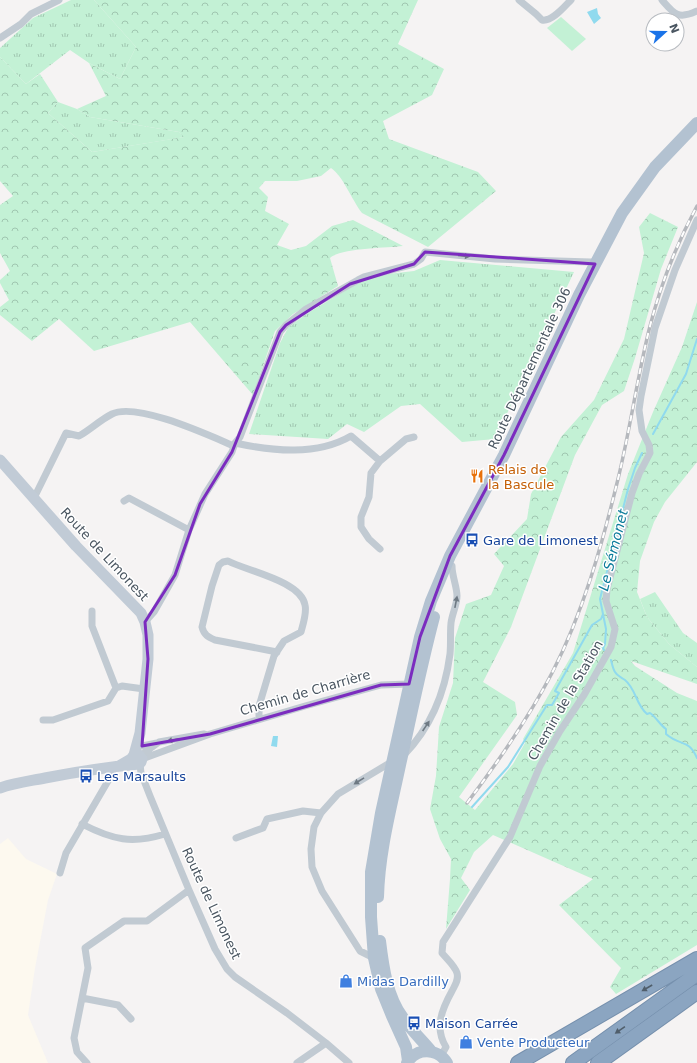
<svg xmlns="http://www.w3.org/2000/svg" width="697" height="1063" font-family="'DejaVu Sans',sans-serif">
<defs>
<pattern id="grass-tufts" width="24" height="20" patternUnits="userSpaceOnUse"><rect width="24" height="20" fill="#c3f1d5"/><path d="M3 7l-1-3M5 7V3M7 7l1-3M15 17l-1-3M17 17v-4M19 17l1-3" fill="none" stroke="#a0c6b0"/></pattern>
<pattern id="forest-crowns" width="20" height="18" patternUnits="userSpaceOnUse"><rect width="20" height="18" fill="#c3f1d5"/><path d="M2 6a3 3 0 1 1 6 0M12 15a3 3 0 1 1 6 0" fill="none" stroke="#a0c6b0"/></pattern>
</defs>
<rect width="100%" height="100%" fill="#f5f3f3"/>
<path fill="#fdf9ef" d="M8,838l18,21 31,15 -9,26 -13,68 -7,47 20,48h-48v-219z"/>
<path fill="url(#grass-tufts)" d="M71,0h23l42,47 -16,32 -31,-16 -19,-13 -44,34 -26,-27v-9l33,-30z
M58,102l19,7 13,8 89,15 6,5 -93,15 -44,-39z
M440,260l134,12 -79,167 -33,3 -42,-38 -19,2 -37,26 -17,-8 -19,15 -79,-5 31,-91 8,-15 18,-14 54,-32 28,-8 26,-3z
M655,592l28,41 14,10v24l-28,-23 -22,-27 -7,-18z"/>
<path fill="url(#forest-crowns)" d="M94,0h324l-20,44 46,25 -12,26 -49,26 6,18 89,33 18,19 -68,56 -66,-34c-10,-13 -19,-37 -31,-45l-10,8 -24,5h-32l-6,7 9,9 -3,14 24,13 -12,21 14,5 15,-4 26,-20 21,-6 50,26c-17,2 -62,2 -73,12l8,28 -45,28 -18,17 -22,64 -63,-73 -96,29 -35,-32 -27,22 -32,-26v-8l9,-7 -9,-17v-3l10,-9 -10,-18v-48l13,-9 -13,-15v-124l26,27 14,-10 18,28 -10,11 44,39 92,-15 -5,-5 -89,-15 -13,-8 29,-13 -17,-33 31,16 16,-32z
M650,213l28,14 -17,42 -26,89 -11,33 -22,14 -27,50 -64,172 -28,55 32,20 2,13 -58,82 16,13 38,-46 12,-21 -2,-4 50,-86 55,-179 25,-62 29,-65 15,-45v160l-32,40 -11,20 -14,39 -3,31 10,25 22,27 28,23v17l-66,-23 4,5 42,27 20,8v244l-81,49 -6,-7 11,-19 -62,-63 34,-26 -100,-44 -19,17 -13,26 9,12 -24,39 4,-50 1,-20 -11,-20 -10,-30 6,-33 3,-49 14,-44 2,-45 11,-34 25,-9 13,-29 -10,-12 33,-35 4,-25 30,-57 33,-37 30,-61 20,-86 -5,-26z"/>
<path fill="#c3f1d5" d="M561,17l25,22 -14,12 -25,-23z"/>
<path fill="#90daee" d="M597,8l1,6 3,4 -7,6 -7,-12z
M273,736h5l-1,11 -6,-1z"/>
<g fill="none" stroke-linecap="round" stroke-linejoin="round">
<path stroke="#90daee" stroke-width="2" d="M653,434l33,-60 11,-35
M604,650l-1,-2 2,-4 1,-15 -6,-30 28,-110 7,-21 7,-15
M611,660c1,4 2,9 4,12 2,4 6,5 10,8 11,9 11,25 22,34l3,-1c6,4 10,12 16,16v5c15,13 22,4 31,24
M472,807l36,-40 39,-62h5l7,-12 -4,-2 37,-66 9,-6 2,-5"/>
<g stroke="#7690ad" stroke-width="16">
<path id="highway" d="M518,1063l179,-104
M573,1063l124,-89
M598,1063l99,-71"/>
</g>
<path stroke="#c1cad2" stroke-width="7" d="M519,0l17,14 6,6c10,2 22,-13 29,-20
M662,0c12,14 16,20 35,11
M0,38l21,-14 10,-10 28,-14
M235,443c37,8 82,13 116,-7l29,25
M34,498l32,-65 13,3c11,-6 21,-16 33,-22 25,-12 96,21 122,32
M124,501l5,-3 60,32
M380,549l-11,-10 -8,-12v-10l8,-20 2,-24 9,-12 26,-22 8,-2
M92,611v15l24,62
M145,622l9,-10 21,-37 14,-45 16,-36 27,-42 3,-9 5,-6 40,-105 6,-7 20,-16 52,-29 6,-3 50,-13 7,-5 4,-7 70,7 96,3 4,2
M259,719v-13l15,-50 10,-15 17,-9c2,-8 6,-19 4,-27 -4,-24 -58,-34 -77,-44l-5,1 -4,3 -7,21 -10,41c2,8 6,10 13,13l62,12
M43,720h10l55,-19 8,-13 6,-2 22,3
M142,746l15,-3
M404,755c27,-28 41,-62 46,-101 1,-10 0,-21 1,-31 1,-9 6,-18 6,-27 0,-9 -5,-20 -5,-30
M140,756l19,-14 45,-8
M142,759l68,-25 95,-28 76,-21 28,-1
M140,764l1,9 9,23 39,94 26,59 12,20 8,8 52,36 39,30 23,20
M82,824c31,16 50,20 83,10
M236,838l27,-10 4,-9 36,-8 18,2
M60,873l6,-20 42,-72 5,-10v-5
M374,958l-14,-7 -38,-60 -10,-24 -1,-18 3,-22 7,-14 17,-19 55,-33
M82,998l36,7 13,14
M441,1056l5,-9c-12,-19 -4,-38 6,-56 3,-6 7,-11 5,-18 -2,-7 -10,-14 -15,-20l1,-11 67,-105 30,-71 20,-35 24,-36 27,-48 4,-18 -9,-28 1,-12 25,-96 7,-19 11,-21 -1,-8 -7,-14 -3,-21 2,-14 14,-68 20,-58 22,-50
M87,1063l-10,-11 -3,-14 14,-70 -3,-20 39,-27h23l42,-31
M297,1063l29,-20"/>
<path stroke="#c1cbd6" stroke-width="11" d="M0,460l76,86 65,67 4,9 3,13v24l-8,74 -6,22 -3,4 -12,7
M0,788c14,-5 30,-7 45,-10 31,-6 63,-11 94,-14l2,-2 1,-3 -3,-4"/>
<path stroke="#b3c2d1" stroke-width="12" d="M378,897c1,-45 13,-89 22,-132 11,-49 21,-99 34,-148
M380,941c3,25 7,56 23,77 8,12 19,22 28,33
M408,1061l-2,-14 -14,-31 -11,-27 -7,-31 -3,-41v-45l10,-59 39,-176 11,-36 19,-45 54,-101 75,-160 43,-82 33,-46 42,-44
M407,1063c9,-16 31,-15 40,0"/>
<use href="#highway" stroke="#8ba5c1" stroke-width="14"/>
<g stroke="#b5b8bd" stroke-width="3.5">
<path id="rail" d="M467,803c31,-41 61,-84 85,-130 31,-60 50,-128 66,-194 12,-49 19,-100 31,-149 11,-44 27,-85 48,-124"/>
</g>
<use href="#rail" stroke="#fff" stroke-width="2" stroke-dasharray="6" stroke-linecap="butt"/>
</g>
<defs><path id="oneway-solid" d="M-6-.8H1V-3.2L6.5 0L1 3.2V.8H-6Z"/></defs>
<g fill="#6e7983">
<use href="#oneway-solid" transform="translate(464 256) rotate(5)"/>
<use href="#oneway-solid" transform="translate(456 602) rotate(-79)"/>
<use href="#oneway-solid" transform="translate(426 726) rotate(-56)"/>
<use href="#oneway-solid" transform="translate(173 740) rotate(168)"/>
<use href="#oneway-solid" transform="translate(359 781) rotate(148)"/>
</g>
<g fill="#505e6b">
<use href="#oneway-solid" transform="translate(647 988) rotate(150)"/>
<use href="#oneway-solid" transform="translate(620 1030) rotate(145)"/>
</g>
<path fill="none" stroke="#7b2cbf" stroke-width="3" stroke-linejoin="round" d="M425,252l170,12 -91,191 -54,101 -30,81 -11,47 -28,1 -171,49 -68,12 6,-87 -3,-37 30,-47 25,-71 32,-52 48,-120 6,-7 64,-41 64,-20z"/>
<defs>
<g id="restaurant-bare" transform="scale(1.08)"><path d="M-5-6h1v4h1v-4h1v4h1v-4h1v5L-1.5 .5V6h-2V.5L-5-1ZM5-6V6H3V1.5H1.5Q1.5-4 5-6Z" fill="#e8710a" stroke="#fff" stroke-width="2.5" paint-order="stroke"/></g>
<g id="bus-bare" transform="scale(1.08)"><path d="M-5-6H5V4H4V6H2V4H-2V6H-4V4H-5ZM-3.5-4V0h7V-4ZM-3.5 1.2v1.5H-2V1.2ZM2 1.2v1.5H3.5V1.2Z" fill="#1a4fb4" stroke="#fff" stroke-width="2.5" paint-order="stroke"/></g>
<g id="shop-bare" transform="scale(1.08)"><path d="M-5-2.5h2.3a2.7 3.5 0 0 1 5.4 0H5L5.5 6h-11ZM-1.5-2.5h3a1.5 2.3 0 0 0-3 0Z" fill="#3f7fe0" stroke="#fff" stroke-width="2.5" paint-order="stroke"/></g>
</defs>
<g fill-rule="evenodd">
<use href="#restaurant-bare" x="477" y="476"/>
<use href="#bus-bare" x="472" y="540"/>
<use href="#bus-bare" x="86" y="776"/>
<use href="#shop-bare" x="346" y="981"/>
<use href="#bus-bare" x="414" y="1023"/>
<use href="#shop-bare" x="466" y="1042"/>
</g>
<g text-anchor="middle" stroke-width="3" stroke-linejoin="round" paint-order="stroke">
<g font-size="13" fill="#4a5661" stroke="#fff">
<text transform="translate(529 368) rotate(-65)" y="5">Route Départementale 306</text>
<text transform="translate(105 554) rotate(47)" y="5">Route de Limonest</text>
<text transform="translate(305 692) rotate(-16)" y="5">Chemin de Charrière</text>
<text transform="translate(565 700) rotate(-60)" y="5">Chemin de la Station</text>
<text transform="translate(212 903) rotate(65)" y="5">Route de Limonest</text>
</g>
<g font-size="13" fill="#c56008" stroke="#fff" text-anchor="start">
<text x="488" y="474">Relais de<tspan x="488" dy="15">la Bascule</tspan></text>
</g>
<g font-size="13" fill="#164399" stroke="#fff" text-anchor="start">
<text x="483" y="545">Gare de Limonest</text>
<text x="97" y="781">Les Marsaults</text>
<text x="425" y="1028">Maison Carrée</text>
</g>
<g font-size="13" fill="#366cbe" stroke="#fff" text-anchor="start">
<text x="357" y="986">Midas Dardilly</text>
<text x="477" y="1047">Vente Producteur</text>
</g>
<g font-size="14" font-style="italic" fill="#0c7c9b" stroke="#fff">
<text transform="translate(613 550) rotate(-76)" y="5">Le Sémonet</text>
</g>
</g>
<g transform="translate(665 32) rotate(69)"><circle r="19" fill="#ffffff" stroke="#b7bbc0"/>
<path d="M0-3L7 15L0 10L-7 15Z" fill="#1a73e8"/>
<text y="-6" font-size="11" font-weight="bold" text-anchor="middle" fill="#4a5661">N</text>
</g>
</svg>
